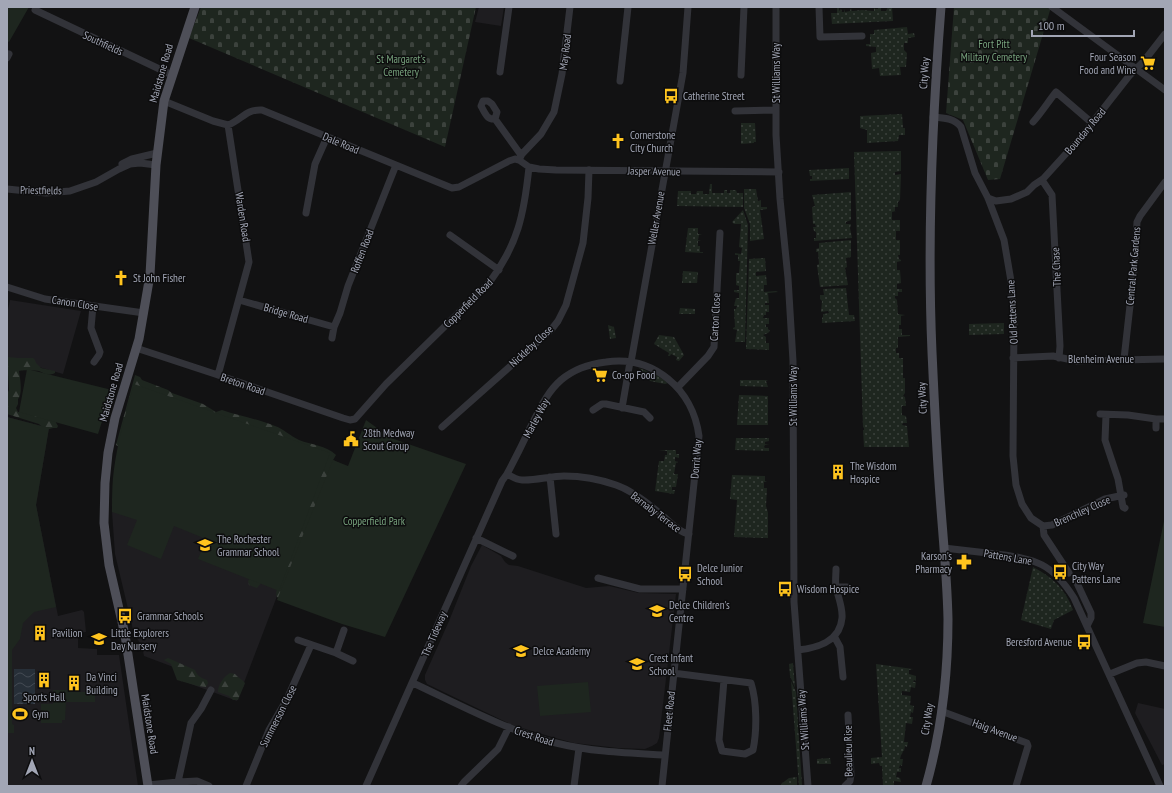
<svg xmlns="http://www.w3.org/2000/svg" width="1172" height="793" font-family="'PT Sans Narrow',sans-serif">
<defs>
<pattern id="grass-dots" width="8" height="8" patternUnits="userSpaceOnUse"><rect width="8" height="8" fill="#1e261f"/><path d="M2 2h.1M6 6h.1" fill="none" stroke="#3c423d" stroke-width="1.8" stroke-linecap="round"/></pattern>
<pattern id="forest-firs" width="22" height="20" patternUnits="userSpaceOnUse"><rect width="22" height="20" fill="#1e261f"/><path d="M5 1l3.5 6h-7zM16 11l3.5 6h-7z" fill="#3c423d"/></pattern>
<pattern id="cemetery-stones" width="16" height="16" patternUnits="userSpaceOnUse"><rect width="16" height="16" fill="#1e261f"/><path d="M2 7V4a2 2 0 0 1 4 0v3zM10 15v-3a2 2 0 0 1 4 0v3z" fill="#3c423d"/></pattern>
<pattern id="water-waves" width="16" height="10" patternUnits="userSpaceOnUse"><rect width="16" height="10" fill="#272f38"/><path d="M0 5q4-4 8 0t8 0" fill="none" stroke="#434a53"/></pattern>
</defs>
<rect width="100%" height="100%" fill="#121213"/>
<path fill="#1e1d20" d="M479,7h25l-3,19 -26,-4z
M10,300l71,11 -18,63 -56,-16v-44z
M7,417l42,11 -13,77 22,111 24,-6 2,2 2,20 -8,1v15l19,1v6h22l19,131h-131z
M114,469l165,122 -42,110 -57,-21 -4,-12 -32,-12 -2,-10 -8,-12 -19,-80 -3,-42z
M482,545l19,11 4,6 4,3 9,1 62,20 6,2 23,-2 30,7 37,1 -17,144 -2,5 -5,3 -7,3 -27,-1 -44,-5 -22,-6 -40,-12 -85,-41 -2,-4v-5l24,-54 22,-55z
M1138,703l27,6v55l-3,1 -27,-52z"/>
<path fill="url(#grass-dots)" d="M837,7h2v4l2,-2 1,3h2v-3l1,3 5,-1 1,-3 1,3 10,-1 12,1v-4l1,2h3v-2h3v4h5l2,-4h4l1,14 -61,3 -1,-11h6z
M907,27l1,7 6,-1 1,4 -7,1v5h-4v7l3,3 -1,14h-6l1,8 -21,1 -1,-8 -7,1 -1,-16 5,-1v-5l-10,-1v-2h4v-10h4v-4z
M902,114l1,14h2v7h-6l-1,6 -31,2v-13l-7,-2v-12z
M741,123h14l1,19h-2v1l-13,1z
M901,151v20l-6,1v3l6,-1 -1,26 -2,2v5h-3v4h1l-4,1v8h8v11h-4v9h4v15h-2l1,4 2,1v1l-4,1v8h3l1,13 -4,1v5h5v3h-4v4h-3v2l2,2 1,14 7,1 -4,1v9h-2v4h3v6h8v1l-12,1v11h-2v5h3v5h4v20h2v15l-2,3 2,1 1,9h-4v9l4,1 1,7h-4l-1,2 5,1 2,21h-45l-1,-17h1v-2l-1,-1 -9,-275z
M849,168v11l-39,2v-2h2v-3h-2l-1,-6z
M710,184h2v9h12v-3h3v3h3v-3h6l1,3h6v14l-66,-1 1,-15h13v3h5l1,-3h6v3h6z
M744,189h12l2,12 3,-1v7h6v2l-7,1 4,29 -14,2v-17l-6,-16z
M851,192v28l-5,2v2h5l-1,4 2,10 -38,3v-3h2v-6l-2,-1 -1,-4h3l-1,-3h-2l-1,-17 3,-1 -3,-11z
M743,210l5,15 -3,117h-10l2,-12 -4,-1v-1l2,-1 -1,-18h2l1,-3h-3l2,-8h3v-5l-5,-1v-2h5v-4l-3,-1v-12h3l1,-12h-2v-6h-3v-2l6,1 1,-6 -3,-1 2,-23h-7l-2,-2z
M688,228h10v6h4l-3,1 -1,5h3l-3,1v5h2v6h3v1l-18,-1z
M851,240v17l-5,1 1,9 -2,1 3,17 -28,2 -3,-22 2,-1 -1,-12h-2v-3l3,-1v-5z
M765,258l1,13 -10,1v4l10,-1 1,10h-3v7l12,-1 2,1 -10,1 1,10h-4v2h4v7h-3v3h-2l-1,3h6v6h-3v3h2v2l2,2 -2,2 -5,2 3,2v6h3v7l-23,-1 3,-90z
M683,271l15,1 -1,11h-15z
M846,288l3,27h5l1,6 -33,2v-5l1,-1v-3l6,-1 -1,-2 -7,1 1,-11 -2,-2v-4h4l-1,-6z
M680,308l15,1v5h-16z
M1004,323v11l-35,1v-11z
M608,325l6,2 2,11 -6,1z
M659,335l15,2 10,18 -5,6 -3,-1 1,-3 -6,-3 -1,2h-2l1,-3 -5,-3 -1,2 1,-2 -10,-6z
M639,368l16,6 13,9 -3,1 -15,-3z
M740,380h28l-2,1 2,6 -28,-1z
M739,395l29,1v29h-31z
M736,438h33v3l-4,1v2l4,1h-4l-1,2 1,1h4v3l-34,-1z
M659,450h17v4h3v4l-4,-1v4l3,1 -2,1 -2,11h4l-2,13h-4v3h3l-1,4 -19,-3 4,-30h5l1,-6h2v-4z
M732,475l33,1v5l2,1h-3v6h3l-1,18 2,7v25l-34,-1 3,-37 -7,-1z
M1033,567c20,10 33,23 40,43l-19,10 -3,9 -30,-9z
M793,663l2,25 -5,-12 -1,-12z
M876,664l37,5 -4,1v4l7,2v5l-2,-1 -1,2h3l-1,6 -4,-1 -1,5 -8,-1v4l9,1 -1,9 4,1 -1,7 -2,-1 -1,5h3l-1,7 -6,-1 -2,19h4l-1,5 -2,-1 -1,5h-1l-1,3 -1,1 -1,4h3l-1,7 -2,-1 -1,3h2v4h-4l-1,5 4,1 1,4 -7,-1v4l-11,1 -1,-20h-2l-1,-3 -8,1v-6l11,-1z
M791,681l5,11 6,93 -3,1z
M830,758l1,6h-14v-5z
M797,777v9h-16v-2l8,-6z"/>
<path fill="url(#forest-firs)" d="M7,357l11,1h15l2,2 1,3 5,5 14,3v2c-7,3 -10,1 -16,-2 -3,-1 -18,-1 -20,0 1,7 4,23 -1,28v5l-2,4 2,4h9l28,9 3,5 -1,2h-4l-8,2 -6,-6 -32,-10v-20l2,-4z
M135,375l5,2 2,3 26,10 4,3 31,11 13,8 6,-2c17,6 36,9 53,16 9,3 15,10 24,14 12,5 27,5 37,15l-3,5 6,3 -59,137c-5,-3 -4,-7 -3,-12l-13,-9 -7,9 -8,-3 -1,-4 6,-7 -133,-126 -5,-3z
M168,658l27,12c2,6 6,8 12,10l1,3 -2,4 -8,-1 -21,-6 -6,-16 -7,-4z
M230,673l5,1c3,4 7,5 10,9l-7,17h-5l-4,-4 -11,-4c0,-7 5,-15 12,-19z"/>
<path fill="url(#cemetery-stones)" d="M201,7h275l-31,140 -256,-109z
M954,7h97l-51,172 -12,1 -25,-60 -17,-7z"/>
<path fill="#1e261f" d="M7,7h22l-20,35 -2,-1z
M27,369l85,21 -14,44 -79,-22z
M134,384l196,69 -51,138 -81,-32 8,-20 -32,-13 -13,33 -34,-14 10,-25 -25,-8c0,-14 0,-29 2,-43 4,-29 12,-57 20,-85z
M7,417l42,11 -13,77 20,102 -22,5 -11,11 -3,16 -8,11v73l1,2h1v8h-6v44h-1z
M366,420l25,18 75,26 -81,173 -43,-13 -65,-24 56,-140 15,6z
M1165,516v111l-22,-4z
M588,682l3,30 -51,4 -3,-30z
M53,690h16v2h26v10h-29l-1,18h-3v3h-21v-19h12z"/>
<path fill="url(#water-waves)" d="M14,669h21v35h-21z"/>
<g fill="none" stroke-linecap="round" stroke-linejoin="round">
<path stroke="#323339" stroke-width="7" d="M776,7v128l4,64 8,79 5,83 1,241 14,184
M819,7l1,30 42,-1
M1052,7l113,83
M35,10l137,65
M7,58l2,-4
M500,72l9,-65
M741,75l3,-68
M620,81l8,-74
M164,101l49,20 15,4 21,137 -31,113
M483,101h5l4,3 5,8 -2,7c-8,1 -10,-6 -14,-13z
M735,111l41,-1
M933,117c11,1 21,1 28,10l14,46 13,25 16,42 7,41 3,35 -1,140 3,29 6,19 9,14 12,8 9,-1 53,-26 19,-4
M495,119l26,36
M1033,122c9,-10 15,-20 23,-30l36,31
M228,125c14,-5 17,-16 34,-15l185,76 5,2 7,-1 50,-26 6,-2 4,1 3,-6 19,-20 13,-22 8,-38 8,-67
M122,164l10,-5 25,-6
M529,167l10,2 17,1 223,2
M1042,180l10,15 8,151 -1,12
M7,189l39,4 24,-2 26,-9 23,-13 11,-5 10,-1 16,2
M988,198l8,3 15,-2 16,-7 7,-7 9,-6 39,-43 47,-60 15,-15 21,-27
M306,213l9,-49 12,-27
M450,235l49,35
M7,287l38,12 99,14
M239,300l95,27
M93,306l-2,22 9,24 -1,3 -5,7
M332,338l2,-11 6,-14 8,-27 48,-121
M136,348l82,27 125,43 7,2 5,-1 31,-35 103,-101c29,-39 35,-68 40,-116l-10,-7
M1013,358l40,-2 24,5 88,-2
M1124,359l11,-98 2,-39 3,-6 25,-34
M631,362l52,-289 5,-66
M678,387l30,-31 6,-9 6,-114
M622,408l8,-46
M593,410l9,-6h4l38,8 6,6
M1100,414l28,1 28,4h9
M1106,415l-1,25 13,39 5,28 2,1
M1156,419v9
M442,427l109,-97 7,-9 8,-16 17,-62 5,-45 1,-28
M507,474c5,3 10,6 15,6 12,1 29,-4 42,-4 18,0 35,3 52,9 15,5 29,16 41,26 10,7 20,21 32,23
M550,477l6,57
M1043,526l1,9 25,38
M476,538l37,18
M944,548c17,2 35,4 52,6 40,5 56,9 78,44l86,188
M598,578l42,11h43
M1076,581l15,32v5l-4,8
M836,587h11
M834,636l6,11 3,30
M298,640l38,13 17,8
M798,650c19,-2 42,-8 44,-32 1,-10 -4,-21 -6,-31 -1,-6 0,-12 0,-18
M336,653l8,-23
M673,673l78,10c6,19 6,48 2,67l-8,4 -23,-3 -3,-11 5,-60
M1110,674l27,-11 9,-1 19,4
M413,683c45,21 95,48 143,60 36,9 72,10 109,12
M941,711l86,32 1,3 -12,40
M178,782l19,-1 12,5
M148,785l30,-3 13,-59 10,-14 10,-19
M246,786l23,-56 18,-31 24,-54
M366,786c46,-101 90,-204 136,-305l5,-7c8,-15 16,-31 23,-46 9,-17 16,-35 31,-48 13,-11 28,-16 45,-18 47,-7 87,27 93,74l-37,350
M461,786l3,-4 34,-33 11,-22
M574,786l5,-38
M845,786l5,-5 1,-6 -3,-60"/>
<path stroke="#4e4f58" stroke-width="9" d="M148,786l-23,-151 -16,-70 -5,-42 1,-40 3,-30 7,-35 24,-79 11,-64 6,-110 8,-64 31,-94
M926,786c15,-53 22,-111 22,-167 -1,-46 -6,-91 -9,-137 -3,-43 -5,-87 -7,-130 -5,-115 0,-230 9,-345"/>
</g>
<defs>
<g id="supermarket-bare" transform="scale(1.2)"><path d="M-6-5.5h2.5l.6 2H6L4.5 2H-2.5L-4.4-4H-6ZM-1.5 3.2a1.3 1.3 0 1 0 .1 0ZM3 3.2a1.3 1.3 0 1 0 .1 0Z" fill="#ffc41e" stroke="#0d0d0e" stroke-width="2.5" paint-order="stroke"/></g>
<g id="bus-bare" transform="scale(1.2)"><path d="M-5-6H5V4H4V6H2V4H-2V6H-4V4H-5ZM-3.5-4V0h7V-4ZM-3.5 1.2v1.5H-2V1.2ZM2 1.2v1.5H3.5V1.2Z" fill="#ffc41e" stroke="#0d0d0e" stroke-width="2.5" paint-order="stroke"/></g>
<g id="church-bare" transform="scale(1.2)"><path d="M-1.2-6h2.4v3.5h3.3v2.4h-3.3V6h-2.4V-.1h-3.3v-2.4h3.3Z" fill="#ffc41e" stroke="#0d0d0e" stroke-width="2.5" paint-order="stroke"/></g>
<g id="civic-bare" transform="scale(1.2)"><path d="M-.6-6.5H3V-4.5H.6V-3L4-1V1h2V6H-6V1h2V-1L-.6-3ZM-1.2 2.5V6h2.4V2.5Z" fill="#ffc41e" stroke="#0d0d0e" stroke-width="2.5" paint-order="stroke"/></g>
<g id="building-bare" transform="scale(1.2)"><path d="M-4-6H4V6H1V3H-1V6H-4ZM-2.5-4.3h1.7v1.8h-1.7ZM.8-4.3h1.7v1.8H.8ZM-2.5-1h1.7V.8h-1.7ZM.8-1h1.7V.8H.8Z" fill="#ffc41e" stroke="#0d0d0e" stroke-width="2.5" paint-order="stroke"/></g>
<g id="school-bare" transform="scale(1.2)"><path d="M0-5L7-2L0 1L-7-2ZM-4 1L0 2.5L4 1V4Q0 6-4 4Z" fill="#ffc41e" stroke="#0d0d0e" stroke-width="2.5" paint-order="stroke"/></g>
<g id="pharmacy-bare" transform="scale(1.2)"><path d="M-2-6h4v4h4v4h-4v4h-4v-4h-4v-4h4Z" fill="#ffc41e" stroke="#0d0d0e" stroke-width="2.5" paint-order="stroke"/></g>
<g id="stadium-bare" transform="scale(1.2)"><path d="M0-5a6.5 5 0 1 0 0 10a6.5 5 0 1 0 0-10ZM-3.5-1.8h7v3.6h-7Z" fill="#ffc41e" stroke="#0d0d0e" stroke-width="2.5" paint-order="stroke"/></g>
</defs>
<g fill-rule="evenodd">
<use href="#supermarket-bare" x="1148" y="63"/>
<use href="#bus-bare" x="671" y="96"/>
<use href="#church-bare" x="618" y="141"/>
<use href="#church-bare" x="121" y="278"/>
<use href="#supermarket-bare" x="600" y="375"/>
<use href="#civic-bare" x="351" y="439"/>
<use href="#building-bare" x="838" y="472"/>
<use href="#school-bare" x="205" y="545"/>
<use href="#pharmacy-bare" x="964" y="562"/>
<use href="#bus-bare" x="1060" y="572"/>
<use href="#bus-bare" x="685" y="574"/>
<use href="#bus-bare" x="785" y="589"/>
<use href="#school-bare" x="657" y="611"/>
<use href="#bus-bare" x="125" y="616"/>
<use href="#building-bare" x="40" y="633"/>
<use href="#school-bare" x="99" y="639"/>
<use href="#bus-bare" x="1084" y="642"/>
<use href="#school-bare" x="521" y="651"/>
<use href="#school-bare" x="637" y="664"/>
<use href="#building-bare" x="44" y="680"/>
<use href="#building-bare" x="74" y="683"/>
<use href="#stadium-bare" x="20" y="714"/>
</g>
<g text-anchor="middle" stroke-width="3" stroke-linejoin="round" paint-order="stroke">
<g font-size="11" fill="#a2a6b5" stroke="#0d0d0e">
<text transform="translate(103 43) rotate(25)" y="4">Southfields</text>
<text transform="translate(565 52) rotate(-83)" y="4">May Road</text>
<text transform="translate(161 73) rotate(-74)" y="4">Maidstone Road</text>
<text transform="translate(776 73) rotate(-90)" y="4">St Williams Way</text>
<text transform="translate(924 73) rotate(-86)" y="4">City Way</text>
<text transform="translate(1085 131) rotate(-50)" y="4">Boundary Road</text>
<text transform="translate(341 143) rotate(23)" y="4">Dale Road</text>
<text transform="translate(654 171) rotate(1)" y="4">Jasper Avenue</text>
<text transform="translate(41 190) rotate(1)" y="4">Priestfields</text>
<text transform="translate(243 217) rotate(81)" y="4">Warden Road</text>
<text transform="translate(656 218) rotate(-80)" y="4">Weller Avenue</text>
<text transform="translate(362 251) rotate(-69)" y="4">Roffen Road</text>
<text transform="translate(1133 266) rotate(-85)" y="4">Central Park Gardens</text>
<text transform="translate(1056 267) rotate(-93)" y="4">The Chase</text>
<text transform="translate(75 303) rotate(9)" y="4">Canon Close</text>
<text transform="translate(468 303) rotate(-45)" y="4">Copperfield Road</text>
<text transform="translate(1012 312) rotate(-93)" y="4">Old Pattens Lane</text>
<text transform="translate(286 313) rotate(16)" y="4">Bridge Road</text>
<text transform="translate(715 317) rotate(-87)" y="4">Carton Close</text>
<text transform="translate(531 346) rotate(-43)" y="4">Nickleby Close</text>
<text x="1101" y="363">Blenheim Avenue</text>
<text transform="translate(243 384) rotate(19)" y="4">Breton Road</text>
<text transform="translate(111 392) rotate(-74)" y="4">Maidstone Road</text>
<text transform="translate(793 396) rotate(-90)" y="4">St Williams Way</text>
<text transform="translate(922 398) rotate(-93)" y="4">City Way</text>
<text transform="translate(536 418) rotate(-62)" y="4">Marley Way</text>
<text transform="translate(696 459) rotate(-85)" y="4">Dorrit Way</text>
<text transform="translate(1082 511) rotate(-24)" y="4">Brenchley Close</text>
<text transform="translate(656 512) rotate(37)" y="4">Barnaby Terrace</text>
<text transform="translate(1008 557) rotate(10)" y="4">Pattens Lane</text>
<text transform="translate(434 634) rotate(-67)" y="4">The Tideway</text>
<text transform="translate(669 711) rotate(-84)" y="4">Fleet Road</text>
<text transform="translate(278 716) rotate(-63)" y="4">Summerson Close</text>
<text transform="translate(927 719) rotate(-81)" y="4">City Way</text>
<text transform="translate(803 720) rotate(-94)" y="4">St Williams Way</text>
<text transform="translate(150 724) rotate(81)" y="4">Maidstone Road</text>
<text transform="translate(995 730) rotate(20)" y="4">Haig Avenue</text>
<text transform="translate(534 736) rotate(18)" y="4">Crest Road</text>
<text transform="translate(848 751) rotate(-91)" y="4">Beaulieu Rise</text>
</g>
<g font-size="11" fill="#77a27d" stroke="#0d0d0e">
<text x="994" y="48">Fort Pitt<tspan x="994" dy="13">Military Cemetery</tspan></text>
<text x="401" y="63">St Margaret's<tspan x="401" dy="13">Cemetery</tspan></text>
<text x="374" y="525">Copperfield Park</text>
</g>
<g font-size="11" fill="#a2a6b5" stroke="#0d0d0e" text-anchor="start">
<text x="1136" y="61" text-anchor="end">Four Season<tspan x="1136" dy="13">Food and Wine</tspan></text>
<text x="683" y="100">Catherine Street</text>
<text x="630" y="139">Cornerstone<tspan x="630" dy="13">City Church</tspan></text>
<text x="133" y="282">St John Fisher</text>
<text x="612" y="379">Co-op Food</text>
<text x="363" y="437">28th Medway<tspan x="363" dy="13">Scout Group</tspan></text>
<text x="850" y="470">The Wisdom<tspan x="850" dy="13">Hospice</tspan></text>
<text x="217" y="543">The Rochester<tspan x="217" dy="13">Grammar School</tspan></text>
<text x="952" y="560" text-anchor="end">Karson's<tspan x="952" dy="13">Pharmacy</tspan></text>
<text x="1072" y="570">City Way<tspan x="1072" dy="13">Pattens Lane</tspan></text>
<text x="697" y="572">Delce Junior<tspan x="697" dy="13">School</tspan></text>
<text x="797" y="593">Wisdom Hospice</text>
<text x="669" y="609">Delce Children's<tspan x="669" dy="13">Centre</tspan></text>
<text x="137" y="620">Grammar Schools</text>
<text x="52" y="637">Pavilion</text>
<text x="111" y="637">Little Explorers<tspan x="111" dy="13">Day Nursery</tspan></text>
<text x="1072" y="646" text-anchor="end">Beresford Avenue</text>
<text x="533" y="655">Delce Academy</text>
<text x="649" y="662">Crest Infant<tspan x="649" dy="13">School</tspan></text>
<text x="86" y="681">Da Vinci<tspan x="86" dy="13">Building</tspan></text>
<text x="44" y="701" text-anchor="middle">Sports Hall</text>
<text x="32" y="718">Gym</text>
</g>
</g>
<rect width="1172" height="793" fill="none" stroke="#a2a6b5" stroke-width="16"/>
<g transform="translate(32 761)" stroke="#0d0d0e" stroke-width="3" paint-order="stroke">
<path d="M0-3L7 15L0 10L-7 15Z" fill="#a2a6b5"/>
<text y="-6" font-size="11" font-weight="bold" text-anchor="middle" fill="#a2a6b5">N</text>
</g>
<path d="M1032 30v6h102v-6" fill="none" stroke="#a2a6b5" stroke-width="2"/>
<text x="1038" y="30" font-size="12" fill="#a2a6b5" stroke="#0d0d0e" stroke-width="3" paint-order="stroke">100 m</text>
</svg>
